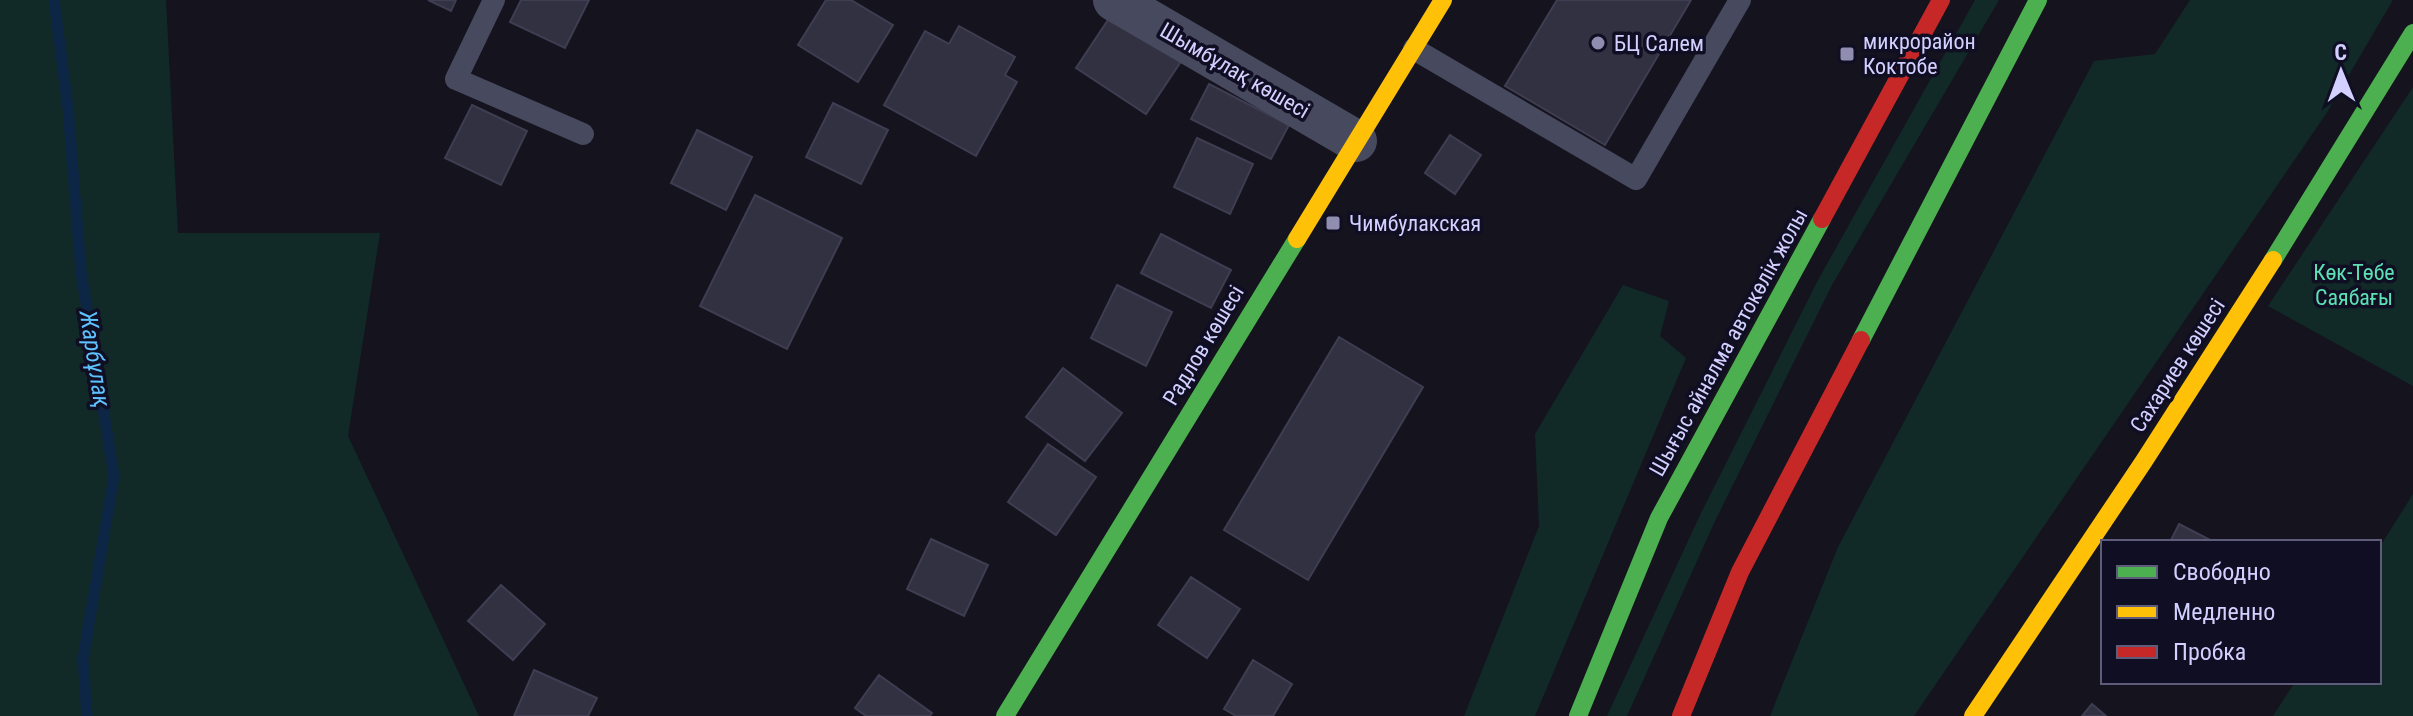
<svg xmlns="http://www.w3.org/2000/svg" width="2413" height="716" font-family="'Roboto Condensed',sans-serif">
<rect width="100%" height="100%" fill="#14131e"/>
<path fill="#112a28" d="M0,0h166l12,233h202l-32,203 131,280h-479z
M1975,0h24l-167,285 -117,236 -88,195h-20l93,-201 118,-235z
M2190,0h203l-67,114 -412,602h-144l68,-169 256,-486 61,-7z
M2413,87v299l-145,-80z
M1623,285l46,16 -9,35 26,22 -151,358h-71l75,-190 -4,-92z
M2413,494v222h-140l22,-34h84v-134z"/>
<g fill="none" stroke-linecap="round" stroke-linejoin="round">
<path stroke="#0d2645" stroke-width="11" d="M54,0l14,108 13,164 33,204 -31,183 4,57"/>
</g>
<path fill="#323141" stroke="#3f3d52" stroke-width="2" d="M428,0h28l-5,11z
M521,0h68l-24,48 -55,-26z
M826,0h25l42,25 -35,57 -60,-37z
M1557,0h134l-86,145 -100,-59z
M1112,14l70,46 -36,54 -70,-46z
M959,26l56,31 -10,18 12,7 -41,74 -92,-51 41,-74 24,13z
M1209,84l80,41 -18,34 -80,-40z
M833,103l55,27 -27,54 -55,-27z
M472,105l55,26 -26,54 -56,-27z
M697,130l55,27 -26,53 -55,-27z
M1450,135l31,20 -26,39 -30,-21z
M1197,138l56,26 -23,50 -56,-27z
M755,195l87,43 -55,111 -87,-43z
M1161,234l70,36 -20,38 -70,-35z
M1117,285l55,27 -26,54 -55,-28z
M1339,337l84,50 -115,193 -84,-50z
M1063,368l59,45 -37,48 -59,-44z
M1048,444l48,33 -40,58 -48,-33z
M2179,524l35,18h-44z
M931,539l57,26 -24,51 -57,-27z
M1191,577l49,32 -33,49 -49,-33z
M501,585l44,39 -32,36 -45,-39z
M1253,660l39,24 -19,32h-37l-12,-7z
M534,670l63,28 -9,18h-74z
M879,675l53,38 -2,3h-64l-11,-8z
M2092,704l14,12h-24z"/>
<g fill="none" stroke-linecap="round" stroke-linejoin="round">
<path stroke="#47495f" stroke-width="22" d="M494,0l-38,79 127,55
M1414,49l222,130 104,-179"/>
<path stroke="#47495f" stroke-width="42" d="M1114,0l242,141"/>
<path stroke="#4caf50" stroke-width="18" d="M2273,260l140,-227
M1861,340l177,-340
M1005,716l292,-477
M1578,716l81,-198 163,-299"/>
<path stroke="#ffc107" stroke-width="18" d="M1297,239l146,-239
M1973,716l171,-255 129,-201"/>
<path stroke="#c62828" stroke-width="18" d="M1822,219l119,-219
M1681,716l59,-144 121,-232"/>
</g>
<g fill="#908eb0" stroke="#100e23" stroke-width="3">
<circle cx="1598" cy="43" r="8"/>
<rect x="1839" y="46" width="16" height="16" rx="4"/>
<rect x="1325" y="215" width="16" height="16" rx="4"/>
</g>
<g text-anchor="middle" stroke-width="7" stroke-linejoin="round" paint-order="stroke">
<g font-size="22" fill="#d2d0ff" stroke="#100e23" text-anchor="start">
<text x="1863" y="49">микрорайон<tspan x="1863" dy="25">Коктобе</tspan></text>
<text x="1614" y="51">БЦ Салем</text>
<text x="1349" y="231">Чимбулакская</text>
</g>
<g font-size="22" fill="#d2d0ff" stroke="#100e23">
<text transform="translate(1235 70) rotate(30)" y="8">Шымбұлақ көшесі</text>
<text transform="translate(1728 342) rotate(-61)" y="8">Шығыс айналма автокөлік жолы</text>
<text transform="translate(1203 345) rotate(-59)" y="8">Радлов көшесі</text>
<text transform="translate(2177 365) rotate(-57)" y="8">Сахариев көшесі</text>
</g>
<g font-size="22" fill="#5be1b4" stroke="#100e23">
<text x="2354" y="280">Көк-Төбе<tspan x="2354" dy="25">Саябағы</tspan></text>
</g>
<g font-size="24" font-style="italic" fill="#5ec2ff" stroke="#100e23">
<text transform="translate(95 359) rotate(81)" y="8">Жарбұлақ</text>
</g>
</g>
<rect x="2101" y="540" width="280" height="144" fill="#100e23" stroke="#5e5c7b" stroke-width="2"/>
<rect x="2117" y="566" width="40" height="12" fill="#4caf50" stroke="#5e5c7b" stroke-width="2"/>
<text x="2173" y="580" font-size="24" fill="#d2d0ff">Свободно</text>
<rect x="2117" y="606" width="40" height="12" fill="#ffc107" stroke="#5e5c7b" stroke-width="2"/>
<text x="2173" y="620" font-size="24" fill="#d2d0ff">Медленно</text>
<rect x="2117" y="646" width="40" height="12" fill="#c62828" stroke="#5e5c7b" stroke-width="2"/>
<text x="2173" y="660" font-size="24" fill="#d2d0ff">Пробка</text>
<g transform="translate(2341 72) rotate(359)" stroke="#100e23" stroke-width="6" paint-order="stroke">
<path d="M0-6L14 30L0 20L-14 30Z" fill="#d2d0ff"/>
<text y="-12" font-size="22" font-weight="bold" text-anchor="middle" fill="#d2d0ff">С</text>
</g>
</svg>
